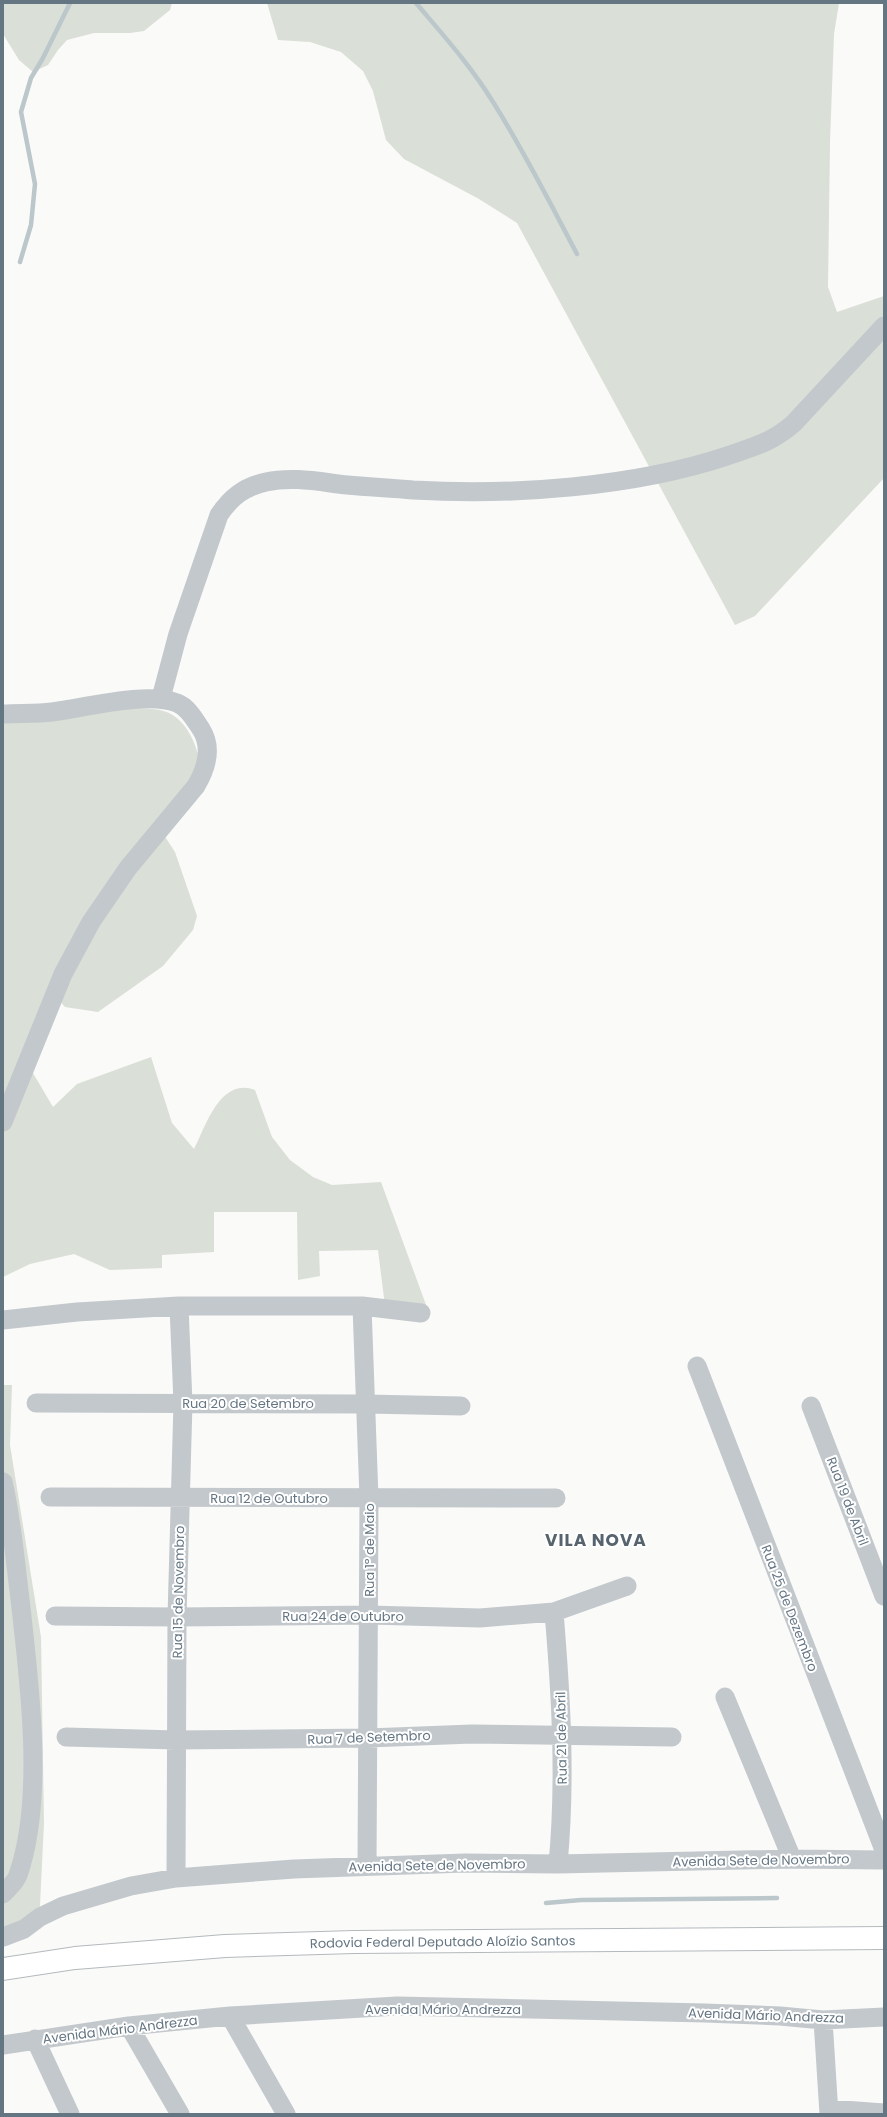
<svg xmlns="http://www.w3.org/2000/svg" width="887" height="2117" font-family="Poppins,sans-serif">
<rect width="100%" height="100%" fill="#fafaf8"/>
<path fill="#dadfd7" d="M3,3h169l-2,7 -26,21 -14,2h-36l-27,7 -9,10 -10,15 -15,7 -14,-12 -16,-26z
M267,3h572l-5,31 -4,108 -2,145 9,25 47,-16v182l-129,138 -20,9 -218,-402 -38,-24 -75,-40 -18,-19 -13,-49 -10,-20 -22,-19 -31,-10 -32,-2z
M118,708c16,1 39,-2 53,6 19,11 27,35 30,55l-41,60 15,23 22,64 -4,14 -30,36 -65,46 -33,-5 -9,-10 -26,71 23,39 24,-23 74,-27 21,66 22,26c12,-23 26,-72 61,-59l17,47 18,23 23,17 19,8 49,-3 48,131 -44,-7 -7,-56 -59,1 1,25 -22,4 -1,-68h-83v40l-52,3v13l-52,2 -36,-16 -44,10 -27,13v-556z
M3,1385h9l-2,60 31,192 3,186 -5,102 -36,8z"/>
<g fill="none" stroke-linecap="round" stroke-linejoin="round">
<path stroke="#bbc7cb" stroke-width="4.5" d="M416,3c27,32 55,63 77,99 31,49 57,101 84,152
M20,262l11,-37 4,-41 -14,-72 10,-34 12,-20 27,-55
M546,1903l35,-3 196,-2"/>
<g stroke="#b4b9bd" stroke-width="24">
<g id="highway">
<path id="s1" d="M3,1969l72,-11 150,-12 129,-4 530,-4"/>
</g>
</g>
<path stroke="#c3c8cc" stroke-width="19" d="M161,698l17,-64 41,-119c12,-18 25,-28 47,-33 27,-6 54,0 81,3 22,2 44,3 66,5 99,6 221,-3 314,-34 26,-9 46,-14 67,-33l90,-97
M3,714c16,-1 33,0 49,-2 33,-4 95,-21 125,-9 11,4 18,17 24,26 12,19 5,40 -5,57l-68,82 -37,54 -28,52 -60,148
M362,1306l7,192 -2,368
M3,1320l74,-8 102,-6h183l59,7
M697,1366l187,484
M36,1403l331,1 94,2
M811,1406l73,190
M3,1482c9,38 12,78 17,117 9,81 25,199 -2,276 -2,7 -10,13 -15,19
M50,1497l506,1
M554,1612c7,84 12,168 4,252
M55,1616l122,1 192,-2 111,3 74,-6 73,-26
M725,1697l67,162
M66,1737l110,3 192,-2 104,-4 200,3
M176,1878l1,-261 6,-214 -4,-97
M3,1937l21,-8 16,-12 23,-11 68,-20 45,-8 118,-9 171,-6 93,1 234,-5 92,1
M230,2016l56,98
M823,2020l6,94
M129,2026l51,88
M35,2039l35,75
M3,2045l126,-19 101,-10 167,-10 308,7 75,3 43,4 61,-3
M829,2109l55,4"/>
<use href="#highway" stroke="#fff" stroke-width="22"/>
</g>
<g text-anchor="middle" stroke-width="4" stroke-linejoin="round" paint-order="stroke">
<g font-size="13" fill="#657683" stroke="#fff">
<text x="248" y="1408">Rua 20 de Setembro</text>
<text x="269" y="1503">Rua 12 de Outubro</text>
<text transform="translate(848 1501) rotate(69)" y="5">Rua 19 de Abril</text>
<text transform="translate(369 1550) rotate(-90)" y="5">Rua 1º de Maio</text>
<text transform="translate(178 1592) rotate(-89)" y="5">Rua 15 de Novembro</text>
<text transform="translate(790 1608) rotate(69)" y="5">Rua 25 de Dezembro</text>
<text x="343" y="1621">Rua 24 de Outubro</text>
<text transform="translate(369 1737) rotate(-2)" y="5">Rua 7 de Setembro</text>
<text transform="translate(561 1738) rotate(-91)" y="5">Rua 21 de Abril</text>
<text transform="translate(761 1860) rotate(-1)" y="5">Avenida Sete de Novembro</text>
<text transform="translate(437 1865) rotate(-1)" y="5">Avenida Sete de Novembro</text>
<text dy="5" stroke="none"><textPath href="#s1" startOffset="441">Rodovia Federal Deputado Aloízio Santos</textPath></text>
<text x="443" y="2014">Avenida Mário Andrezza</text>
<text transform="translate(766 2015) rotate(2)" y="5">Avenida Mário Andrezza</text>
<text transform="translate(120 2029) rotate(-7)" y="5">Avenida Mário Andrezza</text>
</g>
<g font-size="17" font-weight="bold" letter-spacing="1" fill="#57646e" stroke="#fff">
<text x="596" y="1546">VILA NOVA</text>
</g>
</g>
<rect width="887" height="2117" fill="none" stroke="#657683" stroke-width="8"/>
</svg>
